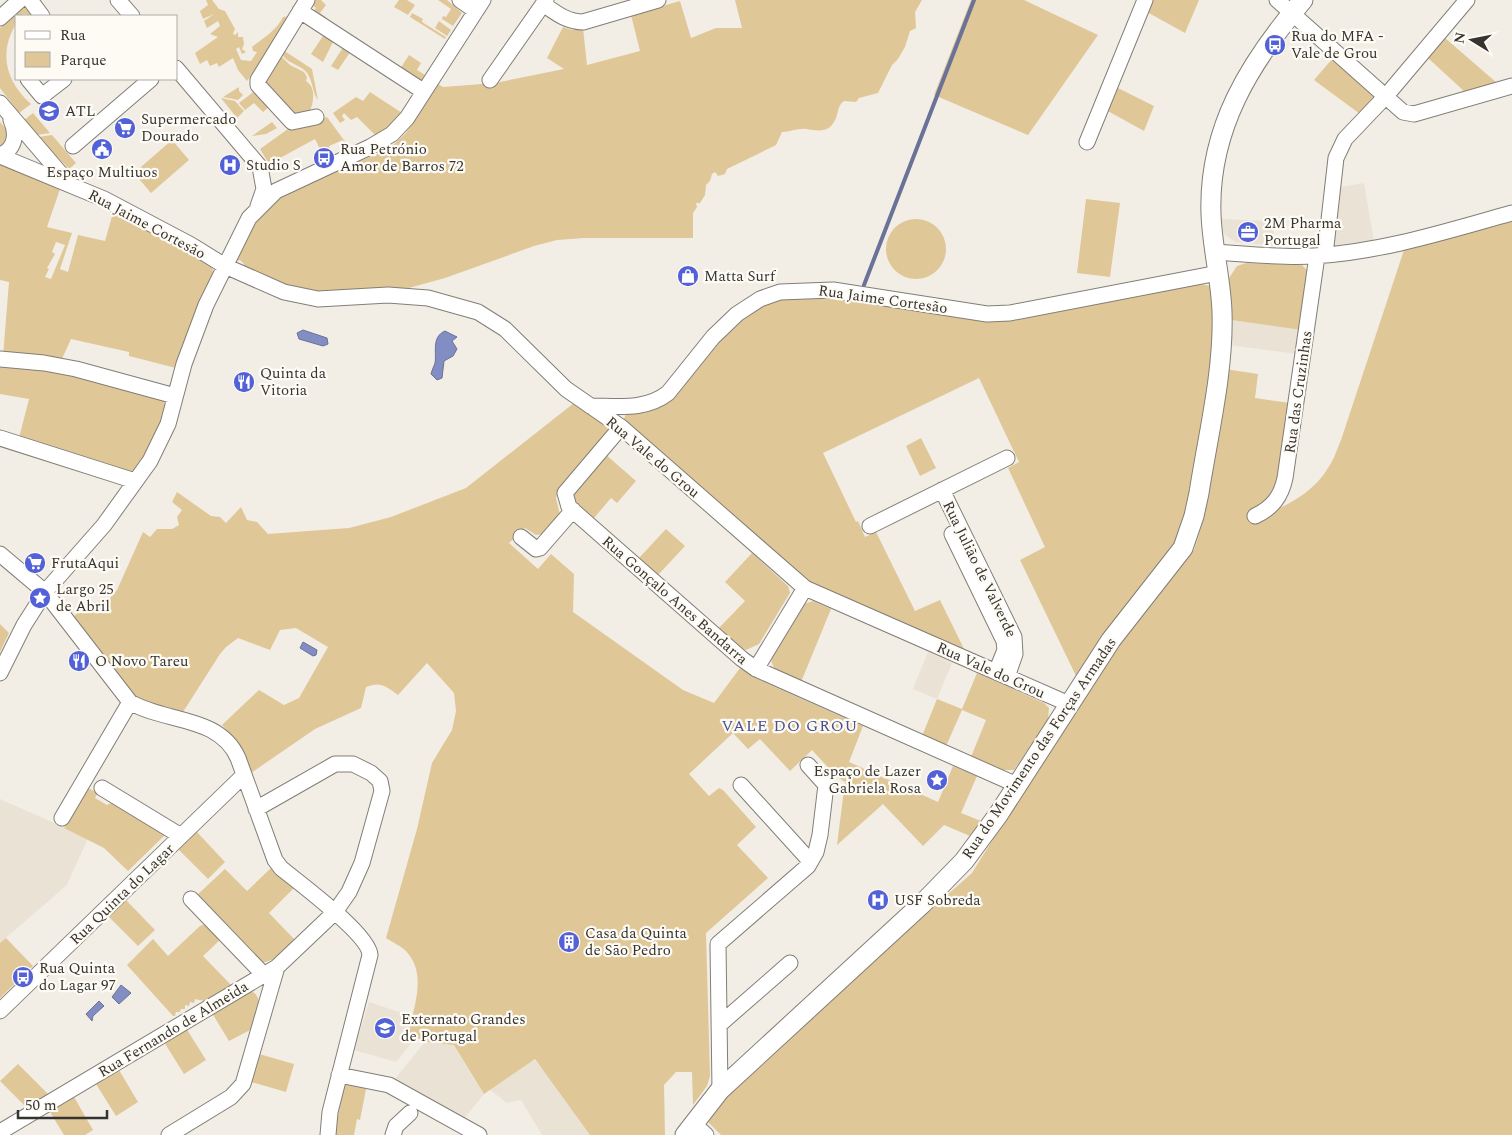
<svg xmlns="http://www.w3.org/2000/svg" width="1512" height="1135" font-family="Spectral,serif">
<rect width="100%" height="100%" fill="#f2eee6"/>
<path fill="#eae3d5" d="M1364,183l10,58 -39,4 -2,-5 8,-53z
M1220,219l54,2v25l-39,-4 -12,-9z
M1231,320l70,10 -4,24 -69,-9z
M928,652l24,11 -15,36 -24,-10z
M0,799l88,39 -21,47 -67,58z
M369,1002l42,14 -2,18 7,3 -20,25 -42,-12z
M425,1042l29,3 30,49 -20,25 -71,-38z
M534,1059l24,29 32,47h-48l-21,-35 -14,3 -17,-13z"/>
<path fill="#e0c797" fill-rule="evenodd" d="M206,0h6l7,9 6,2 10,18 -2,5 2,1 3,-3v5h5l1,7 -2,5 4,3 -4,2 -3,-7 -3,2 5,11 10,1 6,-9 -4,-1 -1,-4c12,-10 23,-15 31,-30l9,-1 -45,65 -9,-11 -5,-12 -14,9 -2,-4 -7,3 -3,-6 -7,4 -5,-11 23,-16 -8,-3 10,-8 -2,-5 -11,7 -3,-7 10,-7 -11,5 -3,-8 8,-6z
M313,0h8l5,5 -6,8 7,5 -1,3 -14,-8 4,-5 -5,-4z
M399,0h8l8,5 -7,10 -14,-8z
M438,0h9l15,13 -9,13 -11,-7 1,-3 3,1 5,-8z
M735,0h187l-7,12 1,16 -6,3 -5,16 -7,12 -6,6 -14,28 -19,5 -3,4 -12,-1c-8,6 -5,14 -10,21 -7,12 -18,8 -28,7 -7,-1 -16,3 -24,3l-6,13 -49,24 -2,5 -7,2 -3,-4 -3,2 -2,7 -4,4 -1,10 -5,8h-4l1,4 -4,6v25h-109l-27,2 -23,6 -89,32 -40,11 -105,4 -57,-26 1,-3 -4,-4 -4,1 12,-30 30,-34 112,-49 16,-15 32,-49 5,3 52,-4 69,-14 -17,-11 16,-31 9,3 11,-2 4,37 53,-14 -9,-36 49,-14 11,37 25,-10h26z
M971,0h53l74,35 -70,100 -94,-40z
M1152,0h47l-14,33 -38,-21z
M24,7l6,5 1,4 -6,-2 -9,2c0,9 -4,15 -7,23 -8,26 3,48 22,65l-12,9 -19,-25v-60z
M412,13l11,6 -1,3 24,15 -1,2 -35,-22z
M439,21l12,9 -4,6 -12,-8z
M325,33l9,7 -11,22 -12,-8z
M1445,38l52,45 -31,10 -38,-35z
M344,46l7,5 -13,19 -7,-4z
M280,48l32,21 6,31c-6,-7 -5,-24 -15,-31 -10,-7 -20,-7 -23,-21z
M280,55l10,10 14,7 3,5 -1,4c11,7 7,22 4,30l-17,3 -31,-32z
M409,55l12,8 -4,7 8,5 -5,7 -20,-13z
M1333,58l42,37 -15,19 -46,-34z
M239,87v4l4,4 -5,5 -15,-3z
M1116,87l38,19 -10,25 -38,-21z
M256,90l14,16 -7,6 -9,-9 -9,7 -6,-7z
M370,92l32,21 -13,14 -14,8 -18,-18 -6,3 -7,-7 -2,3 3,4 -5,3 -7,-10 23,-16 7,4z
M221,98l14,3 9,10 -7,7z
M33,113l17,20 -13,2 -13,-15z
M327,117l22,30 -2,1 -4,-8 -14,6 3,8 -8,3 -9,-18 -46,25 -9,-15 28,-20z
M0,122l7,8 1,8 -8,9z
M272,122l5,6 -11,6 -14,2z
M52,135l24,28 -7,6 -31,-32z
M172,140l17,20 -38,33 -17,-20z
M0,162l29,10 31,17 -13,38 25,6 -12,36 8,3 10,-37 27,6 8,-28 74,37 25,16 1,7 -24,55 -13,40 -47,-12v-4l-58,-13 -10,22 -58,-5 6,-74 -9,-2zM56,242l9,3 -14,34 -6,-2 4,-8 -2,-1 8,-14 -3,-2z
M1086,199l34,4 -10,74 -33,-4z
M886 249a30 30 0 1 1 60 0a30 30 0 1 1-60 0Z
M1512,220v915h-791l-16,-16 26,-34 241,-212 139,-224 83,-99 8,-25 23,-156 33,5 -3,24 35,5 -14,87 -27,27v5c29,-13 62,-25 79,-54 6,-8 9,-19 13,-28l63,-190z
M1246,263l56,2 5,5 -6,60 -70,-10 -2,-42 8,-12z
M1200,284l11,2 2,5 -1,69 -22,144 -9,32 -103,144 -58,-120 25,-13 -37,-79 11,-6 -40,-84 -156,75 33,69 2,-1 7,16 11,-5 39,79 25,-11 25,51 -158,-69 -184,-161 3,-7 19,-1 14,-8 56,-68 51,-36 43,-7 144,19z
M0,363l33,2 134,32 -2,17 -26,53 -11,6 -109,-35 10,-39 -29,-5z
M574,403l38,24 -53,61 -3,10 4,17 -15,19 -9,1 -11,-7 -16,15 29,26 13,-15 23,20 -1,38 110,78 31,13 26,-35 26,15 97,43 -14,36 89,40 15,-36 24,10 -16,37 20,8 -11,15 -26,-11 -21,21 -40,-42 -46,41 8,-63 -9,-6 -24,-26 -22,21 -30,-32 -12,10 -15,-16 -44,41 20,22 10,-8 4,2 33,37 -19,18 31,33 -62,55 4,143 -3,10 -14,19 -1,-33h-16l-12,13 1,50h-75l-55,-76 -51,35 -30,-49 -29,-3 -16,-8c4,-28 19,-59 -3,-83 -5,-5 -14,-9 -20,-13l31,-109 15,-66 20,-33 4,-19 -2,-18 -27,-30 -29,32c-12,-9 -18,-14 -32,-8l-5,21 -46,21 -64,44 -14,-32 -15,-16 37,-35 25,15 15,-7 29,-51 -32,-19 -16,2 -10,20 -32,-12 -12,9 -6,7 -37,58c-13,-3 -28,-6 -41,-12 -27,-14 -50,-59 -68,-84l14,-12 21,-5 8,-9 26,-58 7,5 7,-8h15l7,-4 -2,-8 5,-7 -10,-8 5,-10 34,24 9,1 6,6 15,-16 6,13 10,2 11,12 81,-6 42,-11 75,-29z
M921,438l15,30 -16,8 -14,-30z
M605,454l31,27 -19,22 -6,-5 -17,20 -20,-18 -2,-7z
M666,529l19,17 -27,29 -19,-17z
M752,553l36,33 2,7 -31,51 -13,6 -7,-3 -21,-18 27,-28 -20,-19z
M813,601l18,8 -30,73c-13,-6 -30,-9 -30,-25l33,-53z
M0,624l9,9 -9,19z
M977,673l67,30 5,5 -1,12 -34,50h-13l-30,-13 15,-37 -24,-10 -16,36 -24,-10 15,-37 25,10z
M88,788l10,5 -3,5 12,7 6,-3 52,33 -37,36 -24,-23 -40,-20z
M196,831l29,31 -17,17 -30,-30z
M271,868l23,20 -25,25 26,27 -21,19 -11,4 -67,-67 29,-27 22,22z
M126,900l29,30 -17,16 -29,-29z
M205,924l16,15 -18,17 28,29 -27,16 -9,-2 -1,4 -4,-1 -1,4 -4,-1v4h-4l-1,3h-4l-1,4h-2l-46,-51 26,-26 15,17 32,-30z
M6,938l27,28 -33,32v-55z
M251,991c14,6 5,25 3,37l-25,13 -17,-28z
M186,1028l20,32 -22,14 -20,-32z
M259,1054l35,10 -8,28 -35,-10z
M18,1064l32,32 -22,13 -28,-28z
M119,1070l19,32 -22,14 -20,-32z
M345,1083l22,1 -7,36 -3,-1 -3,16h-20z
M74,1097l19,33 -8,5h-21l-14,-23z"/>
<path fill="#818dc3" stroke="#6a7297" d="M303,330l24,8 1,6 -5,2 -24,-7 -2,-6z
M445,331l12,6 -5,4 5,8 -4,7 -9,5 -2,17 -5,2 -6,-6c1,-4 3,-8 4,-11 2,-10 -4,-26 10,-32z
M303,642l14,8 -1,5 -3,1 -13,-8z
M121,985l10,8 -12,11 -7,-7z
M99,1001l5,5 -11,10 -1,5 -6,-7z"/>
<g fill="none" stroke-linecap="round" stroke-linejoin="round">
<path stroke="#6a7297" stroke-width="4" d="M864,285l110,-285"/>
<g stroke="#827e77" stroke-width="17">
<path id="minor" d="M30,0l12,16
M118,0l14,16
M307,0l-49,80v5l34,37 24,-5
M460,0l16,11
M1277,0l126,112 11,2 98,-28
M543,4c13,9 24,18 40,18l75,-22
M300,11l123,80
M0,18l20,-18
M176,68l84,99 4,22 -6,17
M28,79l14,17 22,-17
M490,80l56,-80
M0,103l66,77
M1087,142l58,-142
M73,146l78,-67
M0,155c16,-6 17,-22 11,-35
M0,156l104,43 87,46 34,21 59,26 34,7 70,-4 40,3 50,14 27,17 61,60 55,38 184,161 264,116
M1215,252c33,2 66,6 99,4 68,-4 133,-25 198,-43
M1325,255l11,-97 9,-19 41,-43 81,-96
M0,359l44,4 32,6 99,27
M590,406c27,0 55,5 78,-13l45,-56 24,-23 23,-15 20,-7 53,-2 154,24 23,-1 208,-40
M621,427l-56,66 4,14 173,152 14,10 261,116
M0,438l135,43
M942,490l72,147 1,17 -8,23
M1255,516c17,-8 26,-19 30,-38l32,-222
M870,526l137,-68
M952,534l52,107 1,9 -9,22
M521,537l15,12 4,-1 33,-38
M0,554l45,38 85,110c35,21 89,13 108,56l37,102 6,8c18,15 88,66 89,87l-40,157 -2,23
M756,669l49,-81
M0,673l24,-48 21,-33 59,-67 46,-64 18,-37 16,-60 22,-59 43,-87 27,-27 94,-44 22,-13 15,-16 76,-118
M741,785l69,76
M102,788l79,48
M62,818l68,-116
M191,899l73,76
M0,1011l243,-235
M719,1025l71,-62
M339,1075l50,10 90,50
M720,1090l-2,-146 90,-78 8,-14 4,-17 6,-50 -18,-20
M693,1123l13,12
M0,1132l277,-165 58,-55 14,-20 13,-29 20,-72 -2,-10 -9,-8 -18,-9h-18l-79,45
M169,1135l62,-38 12,-13 34,-117
M393,1135l3,-9 14,-13"/>
</g>
<g stroke="#827e77" stroke-width="21">
<path id="major" d="M685,1135l35,-45 202,-186 42,-43 34,-46 113,-175 72,-92 11,-32 5,-23c9,-58 25,-122 23,-181 -1,-33 -10,-65 -11,-98 -3,-85 39,-152 92,-214"/>
</g>
<use href="#minor" stroke="#fff" stroke-width="15"/>
<use href="#major" stroke="#fff" stroke-width="19"/>
</g>
<defs>
<g id="bus-disc" transform="scale(1.125)"><circle r="9.5" fill="#5261d7" stroke="#fefbf5"/><path d="M-5-6H5V4H4V6H2V4H-2V6H-4V4H-5ZM-3.5-4V0h7V-4ZM-3.5 1.2v1.5H-2V1.2ZM2 1.2v1.5H3.5V1.2Z" fill="#fff"/></g>
<g id="school-disc" transform="scale(1.125)"><circle r="9.5" fill="#5261d7" stroke="#fefbf5"/><path d="M0-5L7-2L0 1L-7-2ZM-4 1L0 2.5L4 1V4Q0 6-4 4Z" fill="#fff"/></g>
<g id="supermarket-disc" transform="scale(1.125)"><circle r="9.5" fill="#5261d7" stroke="#fefbf5"/><path d="M-6-5.5h2.5l.6 2H6L4.5 2H-2.5L-4.4-4H-6ZM-1.5 3.2a1.3 1.3 0 1 0 .1 0ZM3 3.2a1.3 1.3 0 1 0 .1 0Z" fill="#fff"/></g>
<g id="civic-disc" transform="scale(1.125)"><circle r="9.5" fill="#5261d7" stroke="#fefbf5"/><path d="M-.6-6.5H3V-4.5H.6V-3L4-1V1h2V6H-6V1h2V-1L-.6-3ZM-1.2 2.5V6h2.4V2.5Z" fill="#fff"/></g>
<g id="hospital-disc" transform="scale(1.125)"><circle r="9.5" fill="#5261d7" stroke="#fefbf5"/><path d="M-5-5h3v3.5h4V-5h3V5h-3V1.5h-4V5h-3Z" fill="#fff"/></g>
<g id="office-disc" transform="scale(1.125)"><circle r="9.5" fill="#5261d7" stroke="#fefbf5"/><path d="M-6-3h4V-5.5h4V-3h4V5H-6ZM-1-4.5V-3h2v-1.5ZM-6 0V1H6V0Z" fill="#fff"/></g>
<g id="shop-disc" transform="scale(1.125)"><circle r="9.5" fill="#5261d7" stroke="#fefbf5"/><path d="M-5-2.5h2.3a2.7 3.5 0 0 1 5.4 0H5L5.5 6h-11ZM-1.5-2.5h3a1.5 2.3 0 0 0-3 0Z" fill="#fff"/></g>
<g id="restaurant-disc" transform="scale(1.125)"><circle r="9.5" fill="#5261d7" stroke="#fefbf5"/><path d="M-5-6h1v4h1v-4h1v4h1v-4h1v5L-1.5 .5V6h-2V.5L-5-1ZM5-6V6H3V1.5H1.5Q1.5-4 5-6Z" fill="#fff"/></g>
<g id="sight-disc" transform="scale(1.125)"><circle r="9.5" fill="#5261d7" stroke="#fefbf5"/><path d="M0-6L1.8-2.2L6-1.7L2.9 1.2L3.7 5.4L0 3.3L-3.7 5.4L-2.9 1.2L-6-1.7L-1.8-2.2Z" fill="#fff"/></g>
<g id="building-disc" transform="scale(1.125)"><circle r="9.5" fill="#5261d7" stroke="#fefbf5"/><path d="M-4-6H4V6H1V3H-1V6H-4ZM-2.5-4.3h1.7v1.8h-1.7ZM.8-4.3h1.7v1.8H.8ZM-2.5-1h1.7V.8h-1.7ZM.8-1h1.7V.8H.8Z" fill="#fff"/></g>
</defs>
<g fill-rule="evenodd">
<use href="#bus-disc" x="1275" y="45"/>
<use href="#school-disc" x="49" y="111"/>
<use href="#supermarket-disc" x="125" y="128"/>
<use href="#civic-disc" x="102" y="149"/>
<use href="#bus-disc" x="324" y="158"/>
<use href="#hospital-disc" x="230" y="165"/>
<use href="#office-disc" x="1248" y="232"/>
<use href="#shop-disc" x="688" y="276"/>
<use href="#restaurant-disc" x="244" y="382"/>
<use href="#supermarket-disc" x="35" y="563"/>
<use href="#sight-disc" x="40" y="598"/>
<use href="#restaurant-disc" x="79" y="661"/>
<use href="#sight-disc" x="937" y="780"/>
<use href="#hospital-disc" x="878" y="900"/>
<use href="#building-disc" x="569" y="942"/>
<use href="#bus-disc" x="23" y="977"/>
<use href="#school-disc" x="385" y="1028"/>
</g>
<g text-anchor="middle" stroke-width="4.5" stroke-linejoin="round" paint-order="stroke">
<g font-size="15" fill="#353431" stroke="#fefbf5" text-anchor="start">
<text x="1291" y="41">Rua do MFA -<tspan x="1291" dy="17">Vale de Grou</tspan></text>
<text x="65" y="116">ATL</text>
<text x="141" y="124">Supermercado<tspan x="141" dy="17">Dourado</tspan></text>
<text x="340" y="154">Rua Petrónio<tspan x="340" dy="17">Amor de Barros 72</tspan></text>
<text x="246" y="170">Studio S</text>
<text x="102" y="177" text-anchor="middle">Espaço Multiuos</text>
<text x="1264" y="228">2M Pharma<tspan x="1264" dy="17">Portugal</tspan></text>
<text x="704" y="281">Matta Surf</text>
<text x="260" y="378">Quinta da<tspan x="260" dy="17">Vitoria</tspan></text>
<text x="51" y="568">FrutaAqui</text>
<text x="56" y="594">Largo 25<tspan x="56" dy="17">de Abril</tspan></text>
<text x="95" y="666">O Novo Tareu</text>
<text x="921" y="776" text-anchor="end">Espaço de Lazer<tspan x="921" dy="17">Gabriela Rosa</tspan></text>
<text x="894" y="905">USF Sobreda</text>
<text x="585" y="938">Casa da Quinta<tspan x="585" dy="17">de São Pedro</tspan></text>
<text x="39" y="973">Rua Quinta<tspan x="39" dy="17">do Lagar 97</tspan></text>
<text x="401" y="1024">Externato Grandes<tspan x="401" dy="17">de Portugal</tspan></text>
</g>
<g font-size="15" fill="#353431" stroke="#fefbf5">
<text transform="translate(147 224) rotate(28)" y="5">Rua Jaime Cortesão</text>
<text transform="translate(883 299) rotate(8)" y="5">Rua Jaime Cortesão</text>
<text transform="translate(1298 392) rotate(-82)" y="5">Rua das Cruzinhas</text>
<text transform="translate(653 457) rotate(40)" y="5">Rua Vale do Grou</text>
<text transform="translate(980 569) rotate(64)" y="5">Rua Julião de Valverde</text>
<text transform="translate(675 600) rotate(41)" y="5">Rua Gonçalo Anes Bandarra</text>
<text transform="translate(991 670) rotate(24)" y="5">Rua Vale do Grou</text>
<text transform="translate(1039 748) rotate(-56)" y="5">Rua do Movimento das Forças Armadas</text>
<text transform="translate(122 894) rotate(-44)" y="5">Rua Quinta do Lagar</text>
<text transform="translate(173 1029) rotate(-31)" y="5">Rua Fernando de Almeida</text>
</g>
<g font-size="16" letter-spacing="1" fill="#46518e" stroke="#fefbf5">
<text x="790" y="731">VALE DO GROU</text>
</g>
</g>
<rect x="15" y="15" width="162" height="65" fill="#fefbf5" stroke="#aeaba7"/>
<rect x="25" y="31" width="25" height="8" fill="#ffffff" stroke="#aeaba7"/>
<text x="60" y="40" font-size="15" fill="#353431">Rua</text>
<rect x="25" y="52" width="25" height="15" fill="#e0c797" stroke="#aeaba7"/>
<text x="60" y="65" font-size="15" fill="#353431">Parque</text>
<g transform="translate(1472 40) rotate(280)" stroke="#fefbf5" stroke-width="4" paint-order="stroke">
<path d="M0-4L9 19L0 12L-9 19Z" fill="#353431"/>
<text y="-8" font-size="14" font-weight="bold" text-anchor="middle" fill="#353431">N</text>
</g>
<path d="M18 1110v8h89v-8" fill="none" stroke="#353431" stroke-width="2.5"/>
<text x="25" y="1110" font-size="15" fill="#353431" stroke="#fefbf5" stroke-width="4" paint-order="stroke">50 m</text>
</svg>
